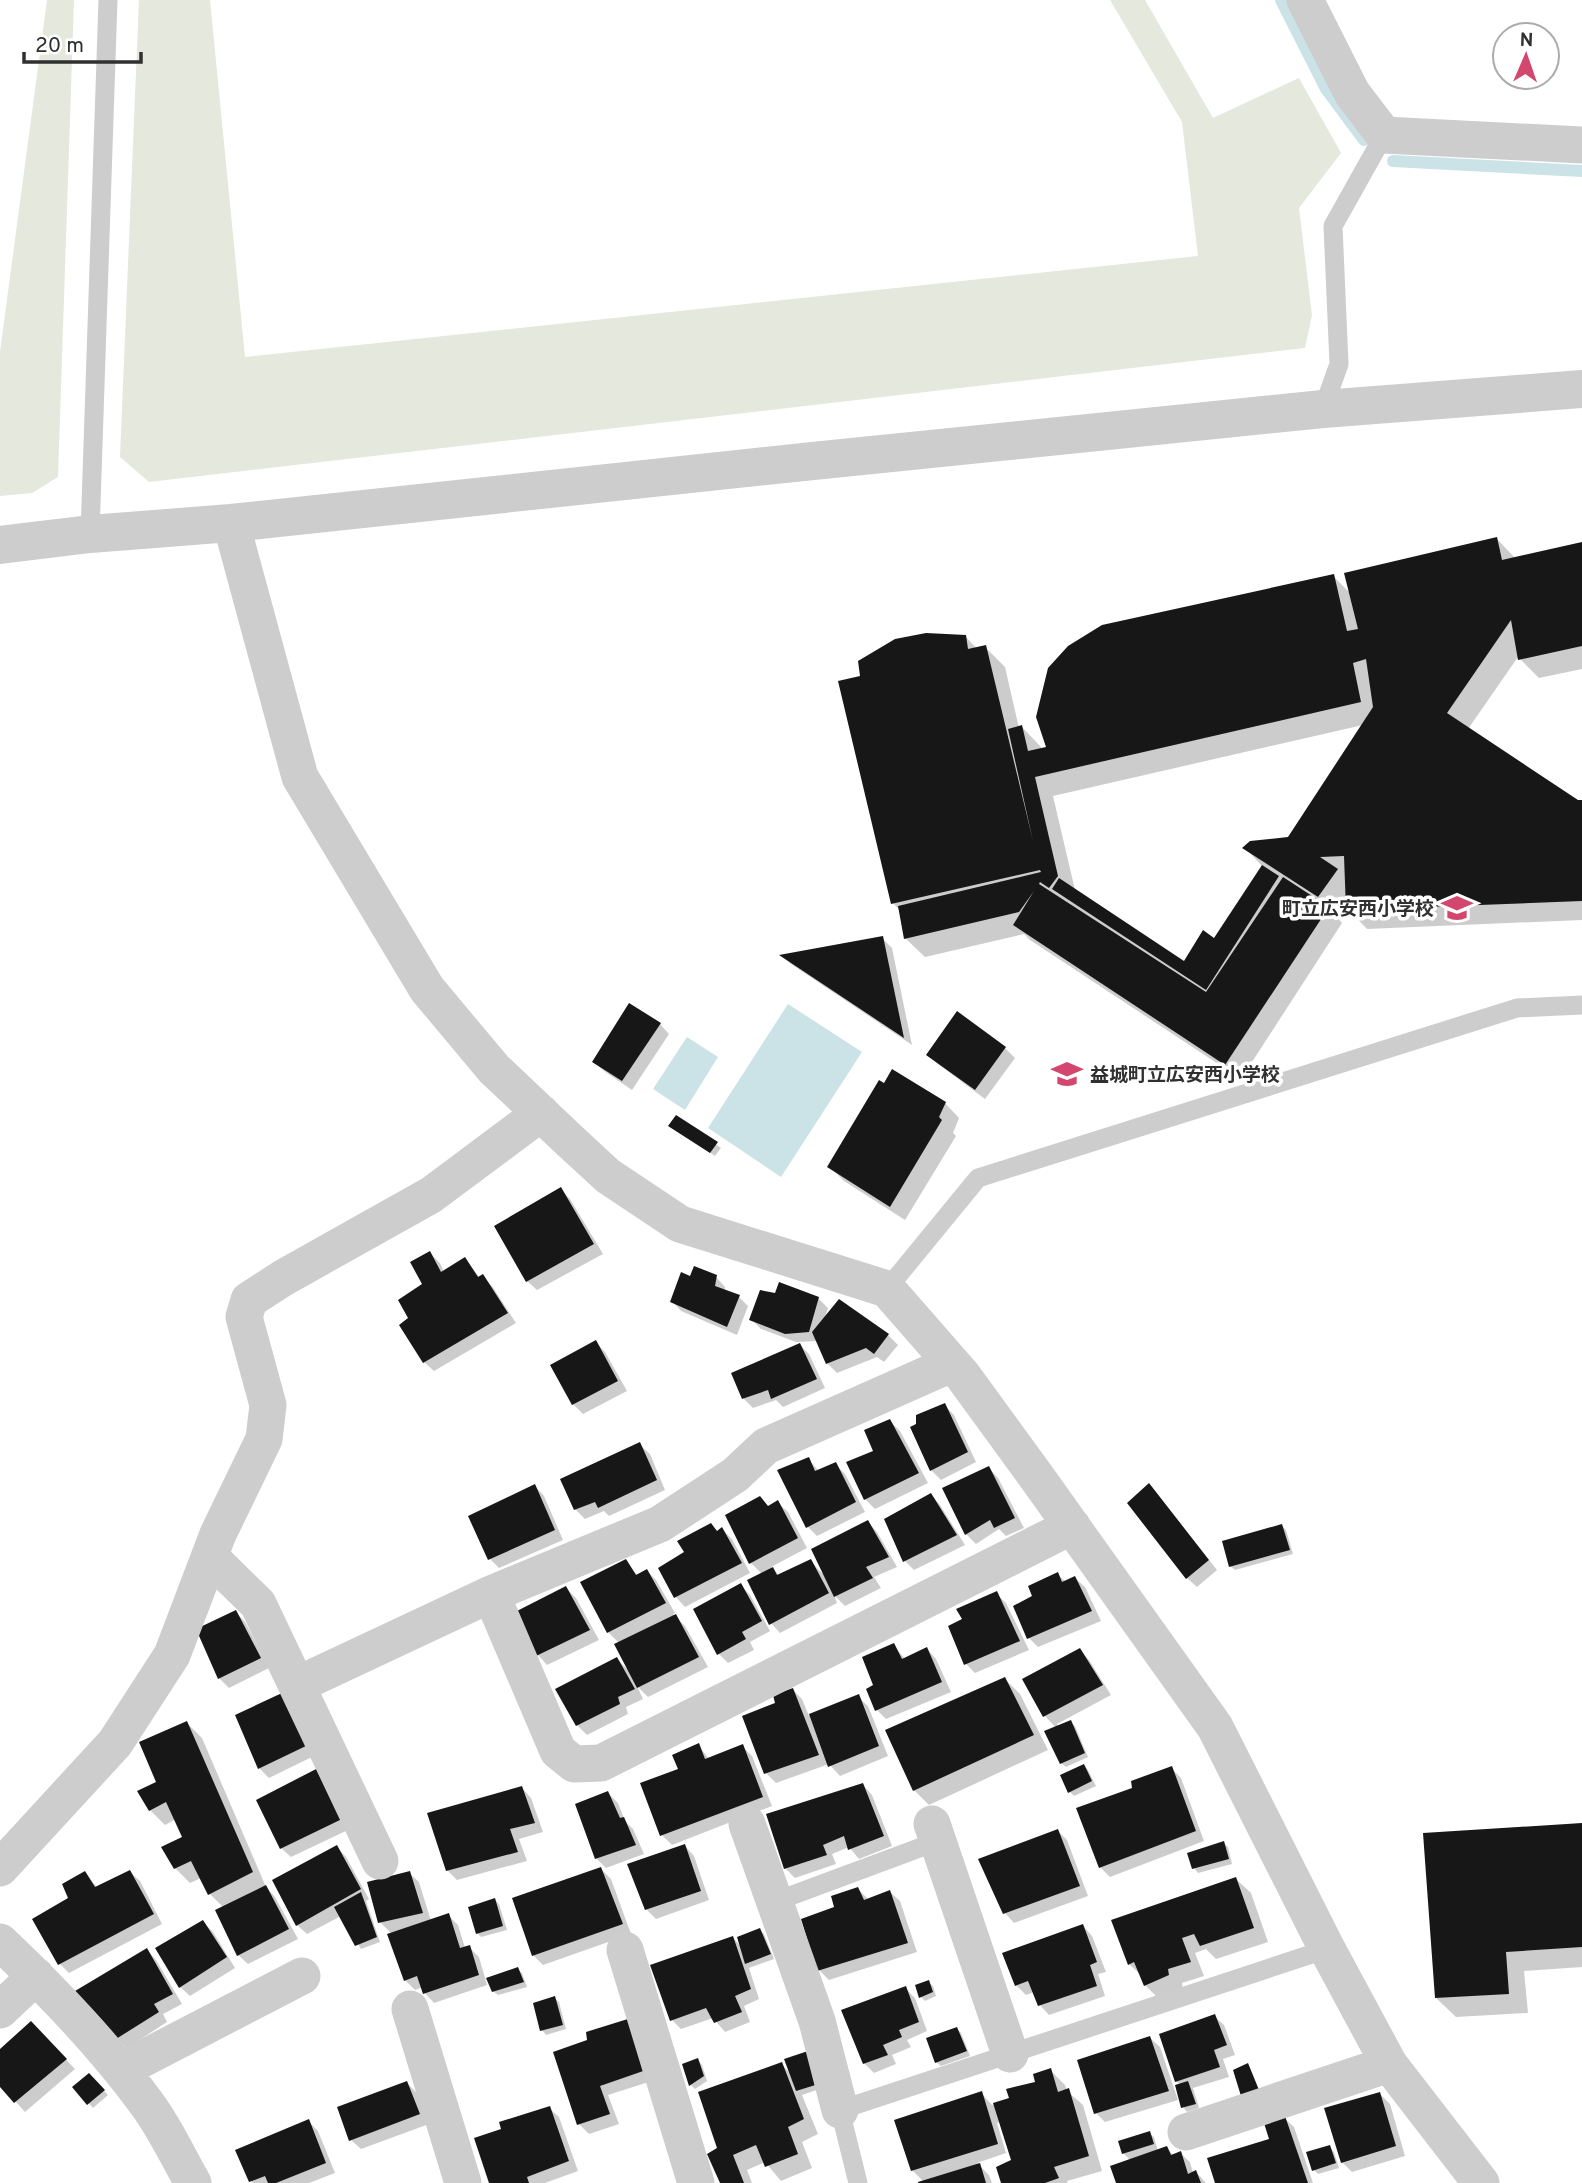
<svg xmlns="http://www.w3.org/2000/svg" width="1582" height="2183" font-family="Overpass,'Noto Sans JP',sans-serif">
<rect width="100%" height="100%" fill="#fff"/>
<path fill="#e5e8dd" d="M47,0h27l-16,477 -26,16 -32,3v-144z
M139,0h71l35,357 953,-101 -16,-134 -72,-122h35l68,118 86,-40 42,75 -42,55 13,107 -7,33 -1156,134 -29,-25z"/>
<path fill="#cbe2e7" d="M788,1004l74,48 -81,125 -73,-49z
M687,1037l31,20 -33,53 -32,-21z"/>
<path fill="#0003" fill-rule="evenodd" d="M1497,539l19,20 66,-15v125l-43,9 -21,-21 -50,72 110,73h4v118l-215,9 -19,-20 -1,-7 -10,15 5,6 -101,156 -211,-139 -6,-6 -99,23 -20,-19 -5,-27 -7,-8 -31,-226 104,-40 11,12 8,-2 20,20 14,61 3,-1 19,20 1,3 291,-174 18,18zM1363,725l-74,114 -44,9 18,19 -48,73 -31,23 -109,-73 -22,-94z
M882,938l10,10 20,97 -121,-81 -9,-8z
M958,1014l47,34 10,10 -30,41 -47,-35 -10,-9z
M660,1024l9,10 -37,56 -28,-19 -10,-9z
M945,1103l14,15 -6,15 3,3 -51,84 -61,-39 -15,-15z
M676,1117l45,31 -6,8 -45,-30z
M561,1190l9,9 33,55 -66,36 -10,-9z
M430,1253l10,10 4,9 21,-13 15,19 2,-1 10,9 24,37 -82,48 -10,-9 -14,-44 15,-33z
M716,1277l9,10v4l14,6 9,9 -11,29 -56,-24 -9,-10 19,-23z
M818,1298l10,10 -4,12 16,-19 48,34 10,10 -14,17 -7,-5 -40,16 -10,-10 -9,-22 -22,1 -35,-13 -10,-10z
M596,1342l9,10 22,39 -44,23 -10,-10 -21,-38z
M800,1345l9,9 16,34 -42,19 -7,-7 -23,8 -9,-9 -10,-25z
M944,1405l10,10 22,47 -35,18 -10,-10 -13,-45z
M890,1421l10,10 28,52 -53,26 -10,-10z
M640,1445l10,9 15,36 -56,26 -5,-5 -19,8 -10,-10z
M808,1459l11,12 16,-7 10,10 20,38 -48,24 -10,-10z
M989,1468l9,10 26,50 -18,8 -7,-7 -23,15 -10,-10z
M535,1486l9,10 19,44 -64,28 -9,-9z
M931,1495l9,10 25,40 -51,25 -9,-9z
M1158,1495l59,75 -20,17 -10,-9z
M778,1503l10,9 19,36 -36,19 9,9 30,-15 15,15 43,-54 9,10 20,35 -23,10 7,11 -36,18 -11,-11 3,8 -57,30 -9,-10 -9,-49 -11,-11 18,-55z
M1282,1526l4,4 7,24 -58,16 -5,-4z
M722,1529l10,10 18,34 -65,34 -9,-10 -16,-28z
M626,1561l12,15 9,-5 9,9 19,33 -2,1 12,12 23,41 -60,30 -11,-11 6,13 -17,8 2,7 -41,21 -10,-10 40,-66 12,12 -10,-28 -11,-11z
M1057,1574l9,8 9,-4 10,9 16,34 -63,26 -9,-9z
M740,1585l10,10 20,36 -20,11 4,8 -26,13 -9,-9z
M566,1588l10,10 23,42 -52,25 -9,-10 -23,-41z
M996,1593l10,10 23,47 -54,23 -9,-9 -2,-44z
M236,1612l9,10 24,46 -40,20 -10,-10z
M893,1645l12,14 22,-10 9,10 15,33 -65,27 -9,-9 -2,-24z
M1080,1650l9,10 22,35 -54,29 2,3 11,-5 5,4 13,31 -22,10 -5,-4 -5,-35 -11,-12 -20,-37z
M1005,1679l15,15 28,56 -119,55 -15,-15z
M793,1690l9,9 7,17 49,-19 10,9 20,50 -48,20 -11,-12 -53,19 -10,-10 11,-69z
M282,1695l34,60 -47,23 -10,-10z
M187,1723l15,15 64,149 9,10 23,42 -50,25 -10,-9 -14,-47 -15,-15 -8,-15 -11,5 -15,-15 10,-30 -9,-19 -11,6 -15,-15 8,-27z
M698,1745l11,14 33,-13 10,10 20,50 -100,39 -10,-10 -20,-51 39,-14z
M1084,1766l4,4 8,16 -22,10 -4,-4z
M1171,1768l10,10 23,63 -94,36 -10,-10 34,-78z
M329,1779l21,50 -59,28 -10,-9z
M863,1785l9,10 20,51 -33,13 -10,-12 -17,7 4,10 -41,14 -10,-10z
M522,1788l9,10 12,34 -24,7 8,22 -70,19 -10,-10z
M608,1793l10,10 7,18 8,8 11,25 -38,14 -10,-10z
M1582,1825v142l-58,4 4,42 -72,4 -20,-19z
M1058,1831l9,9 21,56 -74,27 -9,-10z
M1223,1843l5,4 4,17 -34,9 -4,-5z
M685,1846l9,10 15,44 -53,19 -10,-10z
M337,1847l9,10 23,42 -3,2 14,41 -19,7 -20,-33 -34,18 -10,-9z
M601,1869l10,10 20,55 -88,31 -10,-10z
M130,1872l10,9 22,43 -93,49 -9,-9 11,-65 14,-26 12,14z
M409,1873l10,9 12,39 17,-6 10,10 7,23 4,-1 10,10 8,28 -53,18 -9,-10 -2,-6 -8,3 -10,-10 -13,-46 -12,-12z
M1236,1879l15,14 17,49 -52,17 -10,-10 -11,4 9,23 -22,7 1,7 -23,10 -15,-15 -3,-9 -13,-12z
M858,1889l10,10 22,-7 10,9 17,51 -88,28 -10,-10 17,-62z
M495,1900l4,4 8,26 -26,7 -4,-4z
M203,1922l10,10 22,36 -45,28 -10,-9z
M1083,1926l9,10 14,36 -8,2 7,22 -56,19 -9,-10 -6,-13 -8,3 -10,-10z
M760,1930l4,4 10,25 -25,9 10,31 -15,7 6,16 -25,10 -12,-14 -32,11 -9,-9 61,-82 9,9z
M147,1950l9,10 26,44 -19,10 4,8 -40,26 -10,-10z
M517,1969l5,4 5,14 -29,8 -5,-4z
M928,1982l5,4 3,10 -11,5 -4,-4z
M905,1988l10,10 12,33 -20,9 4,7 -19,8 4,9 -22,9 -10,-10z
M554,1998l5,4 7,27 -20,6 -4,-5z
M1214,2016l10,9 11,30 -12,4 6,18 -36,11 6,20 -12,4 -4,-5 -2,-22 -5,-4z
M31,2023l44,46 -50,43 -25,-28v-33z
M957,2029l4,4 9,23 -29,10 -5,-4z
M1150,2038l10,9 18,53 -73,22 -9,-9z
M589,2041l69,38 -50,16 11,29 -30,10 -10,-10z
M698,2060l4,5 5,16 -12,8 -4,-4z
M781,2064l11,11 36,11 -26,9 16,39 -16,8 10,26 -31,13 -16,-19 -18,8 5,13h-31l-2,-34z
M1050,2070l15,15 2,6 16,14 19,66 -35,10 1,2h-65l10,-22 -13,-39 -3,1 9,30 -29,10 12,12 3,8h-70l2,-1 -12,-12 69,-77 11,12 20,-6 25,-16z
M89,2075l19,20 -15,13 -19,-21z
M407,2083l10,10 12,31 -68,25 -10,-9z
M1380,2094l10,10 15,52 -53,16 -10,-10z
M549,2108l10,9 19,54 -33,12h-54l12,-53z
M1284,2118l10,9 19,56h-97l55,-43z
M308,2121l10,10 17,42 -26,10h-56l-2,-2z
M1149,2133l5,4 4,14 9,-3 7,8 6,-3 10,9 3,11 3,-1 10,11h-88l13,-22 -7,-7 -4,-12z
M1329,2147l5,5 5,16 -21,6 -4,-4z"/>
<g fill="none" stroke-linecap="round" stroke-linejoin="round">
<path stroke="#cbe2e7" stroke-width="12" d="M1281,0l45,89 38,51
M1393,161l189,10"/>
</g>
<path fill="#171717" d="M1497,537l5,23 80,-18v104l-64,14 -7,-40 -64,93 131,87h4v101l-236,9 -2,-54 -24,1 18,12 -20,28 -76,-49 8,-7 38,-4 85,-130 -7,-48 -13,4 8,39 -326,75 23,99 -9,12 -9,-6 -1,2 167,108 77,-115 46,30 -104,158 -212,-140 21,-34 -15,21 -115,27 -6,-33 143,-34 -1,-2 -149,34 -53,-223 22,-5 -2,-15 37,-22 31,-6 40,2 2,14 18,-4 47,196 -25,-112 14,-4 6,26 18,-4 -10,-30 12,-49 20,-22 34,-21 232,-51 13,57 11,-2 -14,-56z
M1262,865l17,11 -73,114 -154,-101 7,-11 125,83 19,-31 11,8z
M883,936l21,102 -125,-83z
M629,1003l32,20 -39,58 -30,-19z
M957,1011l49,36 -31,43 -49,-35z
M892,1069l54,33 -7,15 3,3 -52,87 -63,-40 52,-87 5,3z
M676,1115l42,27 -8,11 -42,-27z
M561,1187l33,57 -68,38 -32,-56z
M430,1251l11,21 24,-15 13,20 5,-3 25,39 -85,50 -24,-38 9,-7 -10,-18 24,-16 -12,-22z
M694,1266l23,9 -2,11 25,9 -13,32 -57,-25 11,-30 9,4z
M779,1282l40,15 -10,35 -24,2 -36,-14 11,-30 15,3z
M839,1299l50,35 -15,20 -8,-6 -40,16 -14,-32z
M596,1340l22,41 -46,24 -22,-40z
M800,1343l17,36 -46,20 -3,-9 -26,9 -11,-26z
M945,1403l23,49 -38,19 -20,-44 6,-3v-9z
M890,1419l29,54 -55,27 -18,-38 27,-11 -9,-21z
M640,1442l17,38 -59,28 -3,-6 -21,8 -14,-31z
M809,1457l6,14 21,-9 20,40 -50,26 -29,-58z
M989,1466l26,52 -21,10 -4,-8 -25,15 -23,-47z
M1149,1483l60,77 -23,19 -59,-76z
M535,1484l20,46 -67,30 -20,-44z
M931,1493l26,42 -54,27 -19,-43z
M760,1496l8,10 10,-6 20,38 -49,26 -24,-49z
M868,1520l21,37 -23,10 7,11 -39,19 -23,-48z
M711,1523l6,8 5,-4 20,36 -68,35 -16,-30 26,-16 -7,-11z
M1282,1524l8,26 -61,17 -7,-26z
M626,1559l10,16 11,-6 19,34 -59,30 -27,-51z
M811,1559l18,34 -60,32 -22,-45 26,-13 4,8z
M1058,1572l4,10 13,-6 17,35 -65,28 -14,-33 19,-10 -4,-10z
M741,1583l21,38 -20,11 4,7 -29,16 -24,-46z
M566,1586l24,44 -54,26 -23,-43z
M997,1591l23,50 -56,24 -16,-39 14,-7 -6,-10z
M236,1610l25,48 -43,21 -22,-50z
M676,1614l23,43 -62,31 -23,-44z
M894,1643l8,16 25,-12 15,35 -67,29 -9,-22 7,-4 -11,-28z
M1080,1648l23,37 -60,32 -21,-38z
M617,1657l18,32 -17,8 2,7 -44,22 -21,-37z
M1005,1677l29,58 -121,56 -28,-61z
M793,1688l26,67 -55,19 -22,-58 33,-13 -2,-8z
M282,1693l26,52 -50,24 -23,-54z
M859,1694l20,52 -51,21 -19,-53z
M1071,1720l14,33 -25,11 -16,-33z
M187,1721l66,151 -45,23 -17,-34 -17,8 -13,-22 21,-10 -16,-35 -17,9 -12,-20 19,-9 -17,-40z
M699,1743l6,16 38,-15 20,53 -103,39 -20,-53 38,-14 -6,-14z
M1084,1764l8,17 -24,12 -8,-18z
M1172,1766l24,65 -97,37 -23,-60 56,-20 -1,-7z
M320,1767l22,52 -62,30 -24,-49z
M863,1783l21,53 -36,14 -4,-14 -21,9 4,10 -43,14 -18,-55z
M522,1786l13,37 -25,6 8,23 -72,19 -19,-58z
M608,1791l12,27 4,-1 12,28 -41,14 -20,-55z
M1582,1823v124l-76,5 3,42 -74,4 -12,-165z
M1058,1829l22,57 -77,28 -25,-55z
M1224,1841l5,18 -37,10 -5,-16z
M685,1844l16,47 -56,19 -18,-46z
M337,1845l24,44 -65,37 -24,-46z
M601,1867l22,57 -91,32 -20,-58z
M130,1870l24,44 -96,51 -26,-46 36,-21 -6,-14 23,-13 10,16z
M410,1871l13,42 -45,10 -11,-41z
M1236,1877l18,51 -54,18 -6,-12 -12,4 9,24 -23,7 1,6 -25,11 -10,-24 -6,3 -17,-45z
M266,1885l23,44 -52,27 -22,-46z
M858,1887l6,13 26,-10 18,53 -91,28 -16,-52 33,-12 -3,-11z
M361,1892l16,45 -22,9 -21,-39z
M495,1898l8,28 -27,8 -8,-27z
M449,1913l11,35 10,-3 9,30 -56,19 -6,-18 -13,5 -17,-47z
M203,1920l24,37 -48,31 -24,-40z
M1083,1924l14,38 -7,3 7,21 -59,20 -10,-25 -13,5 -13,-33z
M760,1928l11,26 -26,10 -8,-27z
M733,1936l18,53 -16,7 7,16 -28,11 -8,-15 -36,13 -20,-56z
M147,1948l26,46 -19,10 5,8 -43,27 -41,-48z
M518,1967l6,15 -32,10 -6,-14z
M929,1980l4,12 -14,6 -4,-13z
M906,1986l13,36 -20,8 3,7 -19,8 5,10 -25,9 -22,-54z
M555,1996l8,29 -23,6 -7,-28z
M1215,2014l12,31 -13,5 6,17 -45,15 -16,-48z
M631,2018l18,51 -49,17 10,28 -33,11 -24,-73 34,-12 -1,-8z
M31,2021l36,38 -53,44 -14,-16v-38z
M957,2027l10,24 -32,12 -9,-25z
M1150,2036l19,55 -75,23 -17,-54z
M814,2049l11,33 -29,9 -12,-32z
M698,2058l6,18 -15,10 -7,-22z
M782,2062l22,57 -16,8 10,27 -33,13 -9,-22 -23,10 11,28h-24l-13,-29 10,-6 -19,-56z
M1248,2063l11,27 -18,6 -8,-26z
M1051,2068l7,24 11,-4 20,68 -35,11 5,11 -14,5h-44l-5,-16 15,-7 -18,-57 16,-5 -3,-9 29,-7 -2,-8z
M89,2073l16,17 -18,15 -15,-18z
M407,2081l13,33 -71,27 -12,-34z
M1188,2081l8,23 -15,4 -6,-23z
M982,2091l16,53 -87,27 -17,-51z
M1380,2092l16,54 -55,17 -17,-55z
M550,2106l19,55 -42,16 2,6h-40l-15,-45 27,-9 -2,-7z
M1285,2116l23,67h-93l-8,-25 62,-19 -5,-16z
M309,2119l17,44 -50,20h-8l-3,-7 -16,6 -14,-32z
M1150,2131l4,13 -32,10 -4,-13z
M1330,2145l6,18 -24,8 -6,-19z
M1167,2146l4,9 10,-4 7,23 8,-4 5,13h-85l-6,-17z
M980,2163l6,20h-68v-1z"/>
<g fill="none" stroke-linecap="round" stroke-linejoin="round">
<path stroke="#cdcdcd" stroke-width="19" d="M1323,409l16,-45 -6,-138 51,-91
M90,534l18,-534
M887,1289l91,-111 539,-170 65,-3
M774,1902l164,-61
M858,2183l-18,-73 487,-161"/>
<path stroke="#cdcdcd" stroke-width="37" d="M1305,0l47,93 32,42 198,10
M231,523l69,254 127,212 67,80 75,71 39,36 72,48 207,65 76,87 75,103 177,248 112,222 62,115 92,119
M210,1557l48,47 122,257
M491,1594l67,157 16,13 27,-1 471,-237
M297,1685l194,-91 169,-70 75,-49 31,-29 185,-82
M747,1824l70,197 23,89
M932,1824l78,230
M0,1868l115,-125 57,-88 46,-121 46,-95 4,-34 -24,-88 5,-17 34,-22 148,-83 110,-82
M0,1942c53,50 104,103 147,162 18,24 31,53 46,79
M625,1950l71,233
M410,2009l53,174
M0,2010l36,-34
M121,2070l181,-94
M1186,2132l203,-68"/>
<path stroke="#cdcdcd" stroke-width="38" d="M0,545l90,-11 141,-11 582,-62 510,-52 259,-20"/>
</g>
<defs>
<g id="school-bare" transform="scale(2.415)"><path d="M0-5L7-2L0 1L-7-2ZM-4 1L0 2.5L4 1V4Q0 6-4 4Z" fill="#d3466d" stroke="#fff" stroke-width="2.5" paint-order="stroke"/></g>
</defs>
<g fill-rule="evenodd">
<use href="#school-bare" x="1457" y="908"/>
<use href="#school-bare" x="1067" y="1074"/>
</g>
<g text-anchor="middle" stroke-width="7" stroke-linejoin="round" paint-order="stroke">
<g font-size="19" font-weight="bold" fill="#303030" stroke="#fff" text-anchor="end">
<text x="1434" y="915">町立広安西小学校</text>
<text x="1090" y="1081" text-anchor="start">益城町立広安西小学校</text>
</g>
</g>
<g transform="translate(1526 56) rotate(2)"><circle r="33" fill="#ffffff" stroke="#acacac" stroke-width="2"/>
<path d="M0-5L12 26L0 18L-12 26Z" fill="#d3466d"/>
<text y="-10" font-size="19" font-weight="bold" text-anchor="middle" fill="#303030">N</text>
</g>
<path d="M24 52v10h117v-10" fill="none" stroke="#303030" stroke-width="3.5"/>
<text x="35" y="52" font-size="21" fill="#303030" stroke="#ffffff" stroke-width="5" paint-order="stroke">20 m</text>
</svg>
